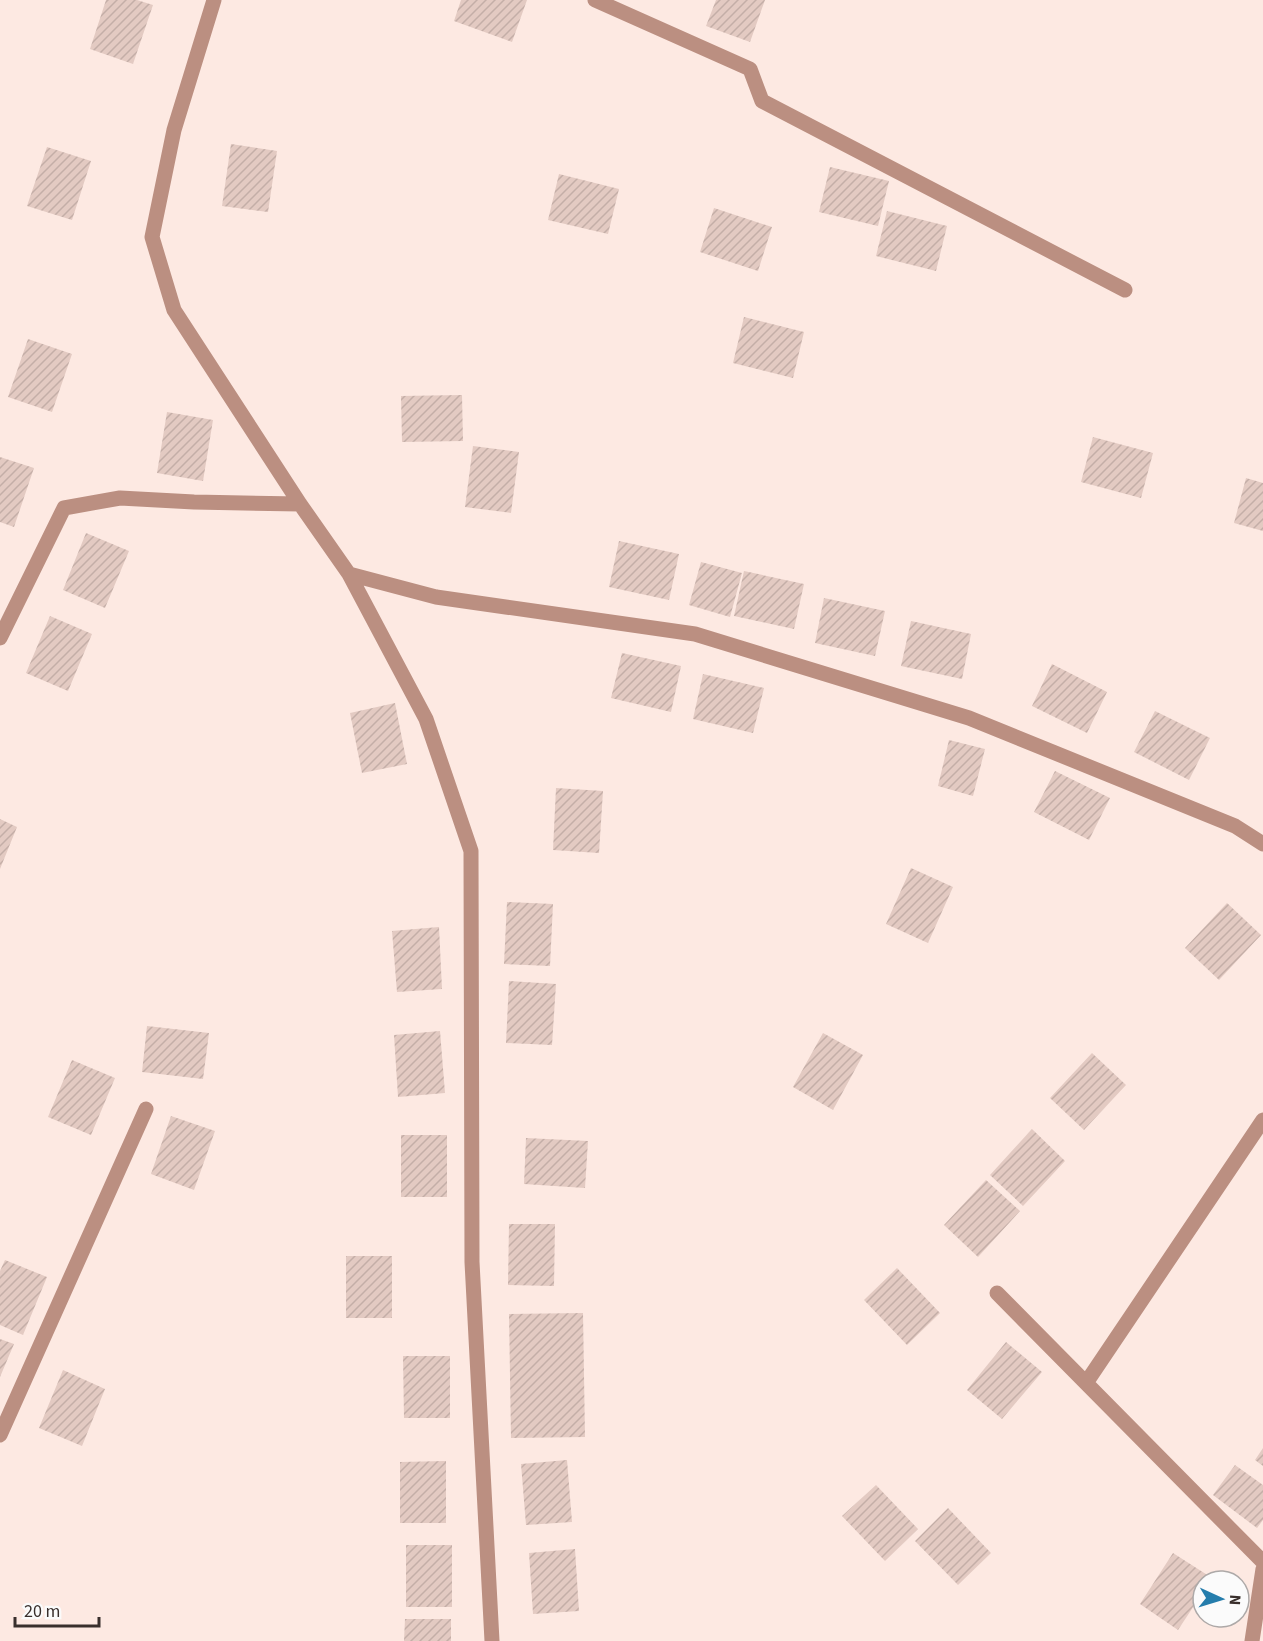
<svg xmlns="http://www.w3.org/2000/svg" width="1263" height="1641" font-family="'Source Sans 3',sans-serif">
<defs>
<pattern id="building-hatch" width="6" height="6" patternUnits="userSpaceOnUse" patternTransform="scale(1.5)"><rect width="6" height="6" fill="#e3cac2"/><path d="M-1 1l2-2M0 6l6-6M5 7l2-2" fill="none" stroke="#c4aea7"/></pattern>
</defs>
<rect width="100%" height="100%" fill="#fde9e2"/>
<path fill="url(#building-hatch)" d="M106,0h31l16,5 -20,59 -43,-15z
M461,0h66l-15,42 -58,-21z
M716,0h49l-15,42 -44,-16z
M231,144l46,7 -9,61 -46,-6z
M47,147l44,14 -19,59 -45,-14z
M830,167l59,14 -11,45 -59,-14z
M559,174l60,15 -11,45 -60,-14z
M714,208l58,19 -14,44 -58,-19z
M887,211l60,15 -11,45 -60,-15z
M744,317l60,15 -11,46 -60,-15z
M28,339l44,15 -20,58 -44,-15z
M462,395l1,46 -61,1 -1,-46z
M167,412l46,8 -10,61 -46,-8z
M1093,437l60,16 -12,45 -60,-16z
M473,446l46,6 -8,61 -46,-6z
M0,457l34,11 -20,59 -14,-5z
M1246,478l17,5v48l-29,-8z
M86,533l43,18 -24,57 -42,-18z
M619,541l60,13 -10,46 -60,-13z
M701,562l41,11 -12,44 -41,-12z
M744,571l60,13 -10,45 -60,-13z
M824,598l61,13 -10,45 -60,-13z
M50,616l42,18 -24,57 -42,-18z
M911,621l60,13 -9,45 -61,-13z
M622,653l59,13 -10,46 -60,-14z
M1052,664l55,28 -20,41 -55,-27z
M703,674l61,14 -11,45 -60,-14z
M395,703l12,61 -45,9 -12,-60z
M1155,711l55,27 -21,42 -55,-28z
M949,740l36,9 -12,47 -35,-10z
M1055,771l55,27 -21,42 -55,-28z
M556,788l47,3 -4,62 -46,-3z
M0,819l17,8 -17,42z
M911,868l42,19 -25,56 -42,-19z
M507,902l46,2 -3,62 -46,-2z
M1227,903l34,32 -42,45 -34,-32z
M439,927l3,62 -45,3 -5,-61z
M509,981l47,3 -4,61 -46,-2z
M147,1026l62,7 -6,46 -61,-7z
M440,1031l5,62 -47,4 -4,-62z
M823,1033l40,22 -30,55 -40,-23z
M1092,1053l34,32 -42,45 -34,-32z
M72,1060l43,18 -24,57 -43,-18z
M171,1116l44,15 -21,59 -43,-16z
M1032,1129l33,32 -42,45 -33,-31z
M401,1135h46v62h-46z
M526,1138l62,3 -3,47 -61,-4z
M986,1180l34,31 -42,46 -34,-32z
M509,1224h46l-1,62 -46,-1z
M346,1256h46v62h-46z
M5,1260l42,17 -24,58 -23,-10v-54z
M897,1268l43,45 -33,32 -43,-45z
M583,1313l2,124 -74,1 -2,-124z
M0,1339l14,5 -14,33z
M1006,1342l36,30 -40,47 -35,-29z
M403,1356h47v62h-46z
M63,1370l42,19 -23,57 -43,-18z
M1263,1448v18l-8,-6z
M567,1460l5,62 -46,3 -5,-61z
M446,1461v62h-46v-61z
M1235,1465l28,20v35l-6,8 -44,-33z
M876,1485l42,44 -33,32 -43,-45z
M948,1508l43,45 -33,32 -43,-44z
M406,1545h46v62h-46z
M575,1549l4,62 -46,3 -4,-61z
M1173,1553l39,25 -2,3h-7v11l-25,38 -38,-26z
M405,1619h46v22h-47z"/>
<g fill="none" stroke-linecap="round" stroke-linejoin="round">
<path stroke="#bb8f81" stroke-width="15" d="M214,0l-40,130 -22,107 22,73 126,194 49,70 77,145 45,132 1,411 20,379
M595,0l155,69 12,32 363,189
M349,574l87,23 259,37 274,84 266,108 28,18
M0,638l64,-130 56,-10 74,4 106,2
M997,1293l266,269
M1086,1383l177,-263
M0,1435l146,-326
M1252,1641l11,-72"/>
</g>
<g transform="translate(1221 1599) rotate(94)"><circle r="28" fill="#fbfbfb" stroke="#ada9a8" stroke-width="1.5"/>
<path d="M0-4.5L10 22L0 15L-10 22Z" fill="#257dac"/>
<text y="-9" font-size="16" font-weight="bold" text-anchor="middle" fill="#392f2c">N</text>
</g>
<path d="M15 1617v9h84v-9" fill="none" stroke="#392f2c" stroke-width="3"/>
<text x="24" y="1617" font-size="18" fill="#392f2c" stroke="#fbfbfb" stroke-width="4.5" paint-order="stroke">20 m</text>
</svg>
